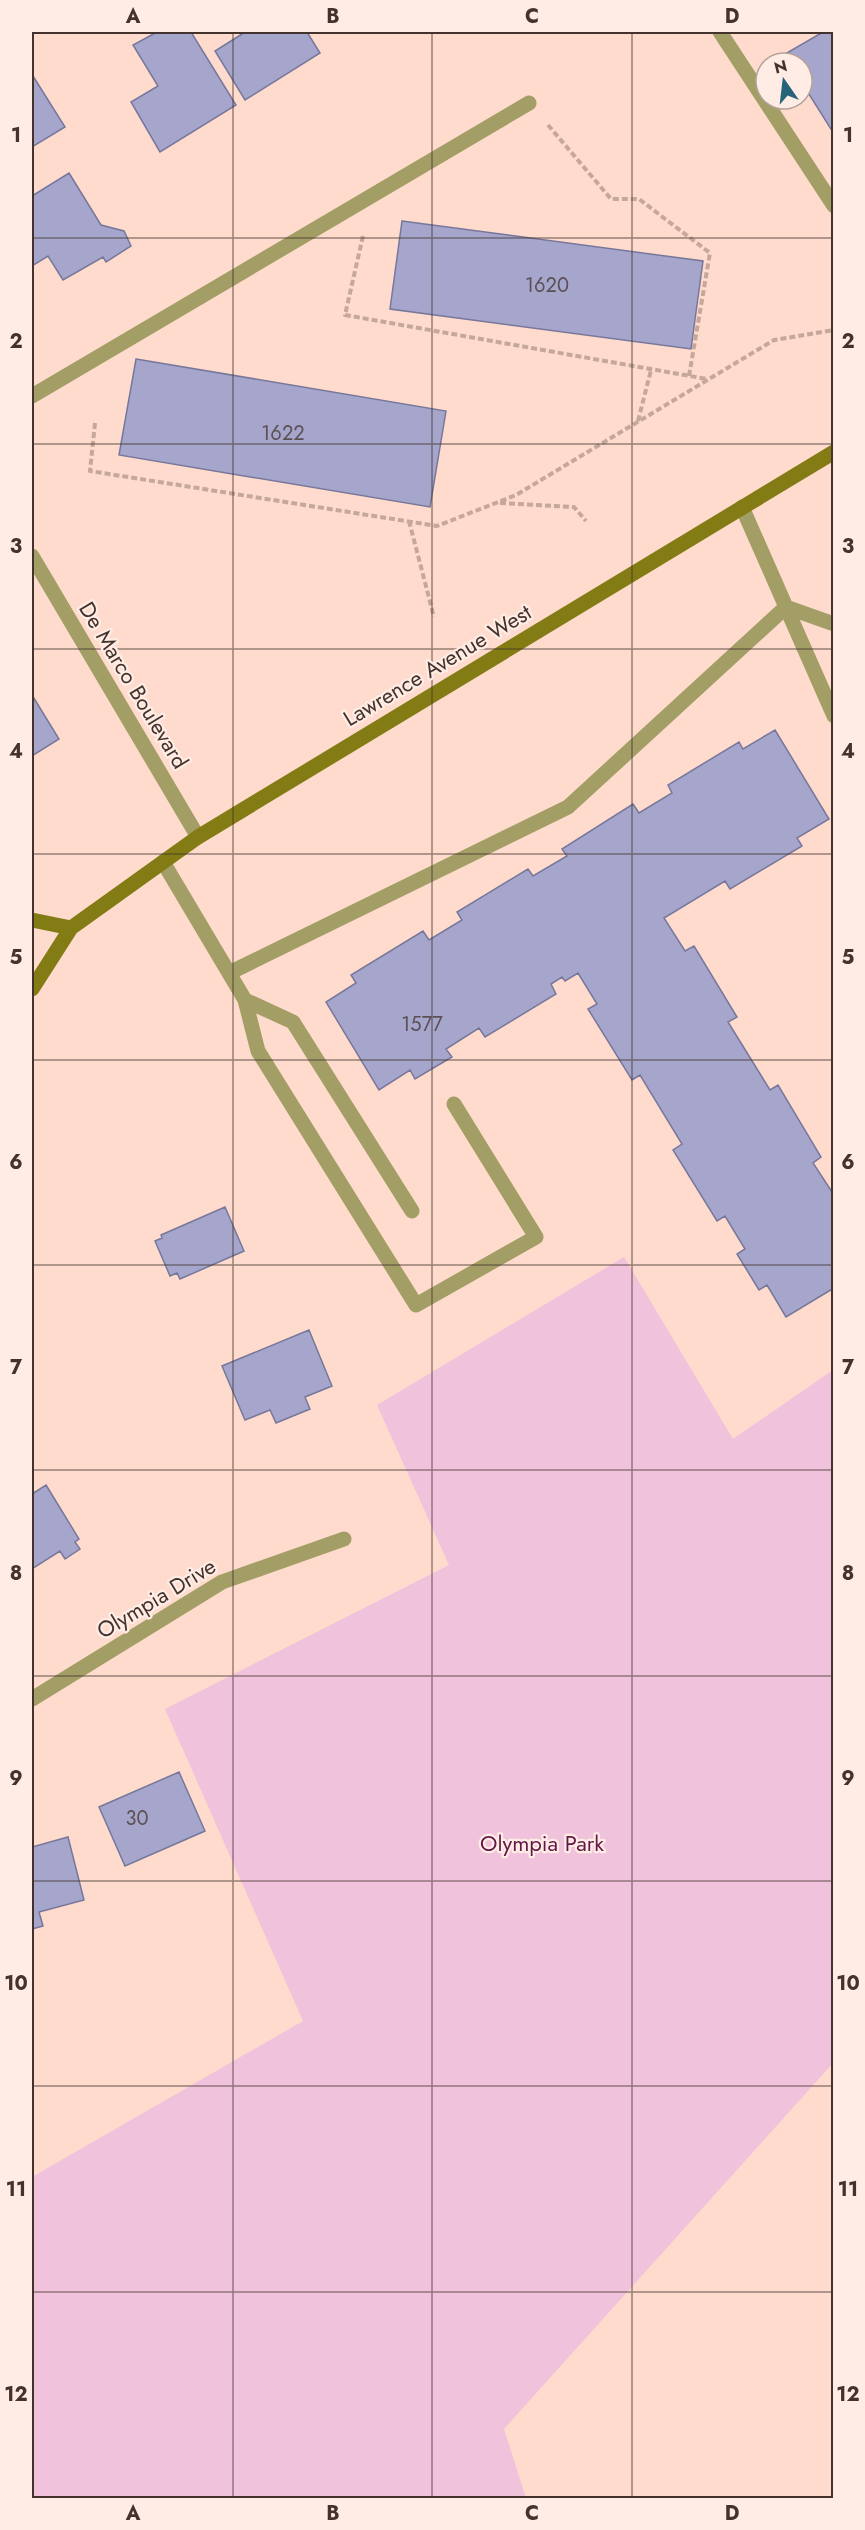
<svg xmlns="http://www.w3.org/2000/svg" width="865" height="2530" font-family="Jost,sans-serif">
<rect width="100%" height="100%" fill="#fedbcc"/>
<path fill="#f1c2db" d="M624,1257l109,182 100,-69v693l-329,366 22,69h-494v-321l271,-156 -138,-312 284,-144 -72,-160z"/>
<path fill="#a6a6cd" stroke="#77779b" stroke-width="1.5" d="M157,32h34l45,73 -76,47 -29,-50 27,-16 -25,-41z
M240,32h67l13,21 -75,47 -30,-49 27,-17z
M823,32h11v102l-32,-51v-20h-12l-5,-9z
M33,76l32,51 -33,20v-70z
M69,173l32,52 23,6 7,15 -25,16 -3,-5 -40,23 -15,-24 -16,10v-70z
M402,221l301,40 -12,88 -301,-40z
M136,359l310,52 -16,96 -311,-52z
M32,695l27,44 -27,17z
M775,730l54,89 -32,19 5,8 -72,43 -5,-8 -61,37 21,33 9,-5 43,71 -9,5 42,68 8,-5 43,72 -8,6 21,32v93l-48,29 -19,-32 -8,5 -22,-36 8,-5 -20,-33 -8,5 -44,-71 9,-6 -42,-69 -8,5 -44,-71 9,-5 -19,-31 -13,8 -3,-4 -11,7 5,10 -71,43 -6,-9 -33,21 6,8 -37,22 -5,-9 -31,20 -53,-88 30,-19 -5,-8 72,-44 6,9 33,-20 -5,-8 71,-43 5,7 34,-20 -5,-7 71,-45 6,9 33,-20 -4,-8 71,-43 4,7z
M225,1207l19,44 -64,28 -3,-6 -7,3 -15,-35 7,-3 -1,-3z
M309,1330l23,56 -27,11 5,12 -34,14 -6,-13 -25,10 -23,-54z
M46,1485l33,54 -4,3 5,7 -15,10 -5,-8 -28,18v-75z
M179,1772l26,59 -80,35 -26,-59z
M68,1837l16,63 -45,12 4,14 -11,3v-82z"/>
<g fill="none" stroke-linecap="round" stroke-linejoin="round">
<path stroke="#c5a89b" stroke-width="4" stroke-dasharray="6 3" stroke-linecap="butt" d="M548,125l63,74h28l71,54 -21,123
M363,236l-18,79 362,64
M638,421l13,-51
M95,423l-5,48 347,55 79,-31 258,-155 60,-10
M500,503l74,4 12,14
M409,521l25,96"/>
<path stroke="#a29e66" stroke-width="15" d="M720,32l114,174
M32,396l497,-293
M834,624l-48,-17 48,109
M163,862l82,138 13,51 158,254 120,-68 -82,-133
M229,973l339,-166 218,-200 -44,-100
M245,1000l48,22 119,189"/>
<path stroke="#a29e66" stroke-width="15" d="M32,556l166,281
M32,1699l190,-117 122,-43"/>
<path stroke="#837c15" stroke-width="15" d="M32,920l39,8
M32,989l39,-61 127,-91 636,-385"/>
</g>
<path fill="none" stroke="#44332c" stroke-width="1.5" stroke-opacity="0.55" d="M233,32v2466M432,32v2466M632,32v2466M32,238h802M32,444h802M32,649h802M32,854h802M32,1060h802M32,1265h802M32,1470h802M32,1676h802M32,1881h802M32,2086h802M32,2292h802"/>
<g text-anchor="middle" stroke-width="4.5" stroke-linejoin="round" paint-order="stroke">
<g font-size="20" fill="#5c5054">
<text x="547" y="292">1620</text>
<text x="283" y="440">1622</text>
<text x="422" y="1031">1577</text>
<text x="137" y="1825">30</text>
</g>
<g font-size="22" fill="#44332c" stroke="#ffede5">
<text transform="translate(437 665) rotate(-31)" y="8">Lawrence Avenue West</text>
<text transform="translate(134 685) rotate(59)" y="8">De Marco Boulevard</text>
<text transform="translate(156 1598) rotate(-31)" y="8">Olympia Drive</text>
</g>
<g font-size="22" fill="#621848" stroke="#ffede5">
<text x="542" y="1851">Olympia Park</text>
</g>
</g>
<rect width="865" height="2530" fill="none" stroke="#ffede5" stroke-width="66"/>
<g transform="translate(784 81) rotate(346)"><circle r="28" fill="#ffede5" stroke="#b4a39b" stroke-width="1.5"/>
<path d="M0-4.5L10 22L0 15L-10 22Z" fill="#26647a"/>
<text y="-9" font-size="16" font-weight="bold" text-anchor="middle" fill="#44332c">N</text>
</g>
<rect x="33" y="33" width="799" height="2464" fill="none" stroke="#44332c" stroke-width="2"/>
<g font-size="20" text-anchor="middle" font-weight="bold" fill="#44332c">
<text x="133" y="23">A</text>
<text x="333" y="23">B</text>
<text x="532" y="23">C</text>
<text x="732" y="23">D</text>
<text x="16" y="142">1</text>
<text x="848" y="142">1</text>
<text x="16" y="348">2</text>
<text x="848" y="348">2</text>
<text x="16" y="553">3</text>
<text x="848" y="553">3</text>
<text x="16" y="758">4</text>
<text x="848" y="758">4</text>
<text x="16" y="964">5</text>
<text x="848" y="964">5</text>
<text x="16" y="1169">6</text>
<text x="848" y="1169">6</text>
<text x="16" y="1374">7</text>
<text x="848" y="1374">7</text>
<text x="16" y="1580">8</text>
<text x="848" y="1580">8</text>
<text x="16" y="1785">9</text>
<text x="848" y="1785">9</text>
<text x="16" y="1990">10</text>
<text x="848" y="1990">10</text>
<text x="16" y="2196">11</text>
<text x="848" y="2196">11</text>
<text x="16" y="2401">12</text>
<text x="848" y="2401">12</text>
<text x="133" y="2520">A</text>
<text x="333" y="2520">B</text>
<text x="532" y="2520">C</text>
<text x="732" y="2520">D</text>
</g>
</svg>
